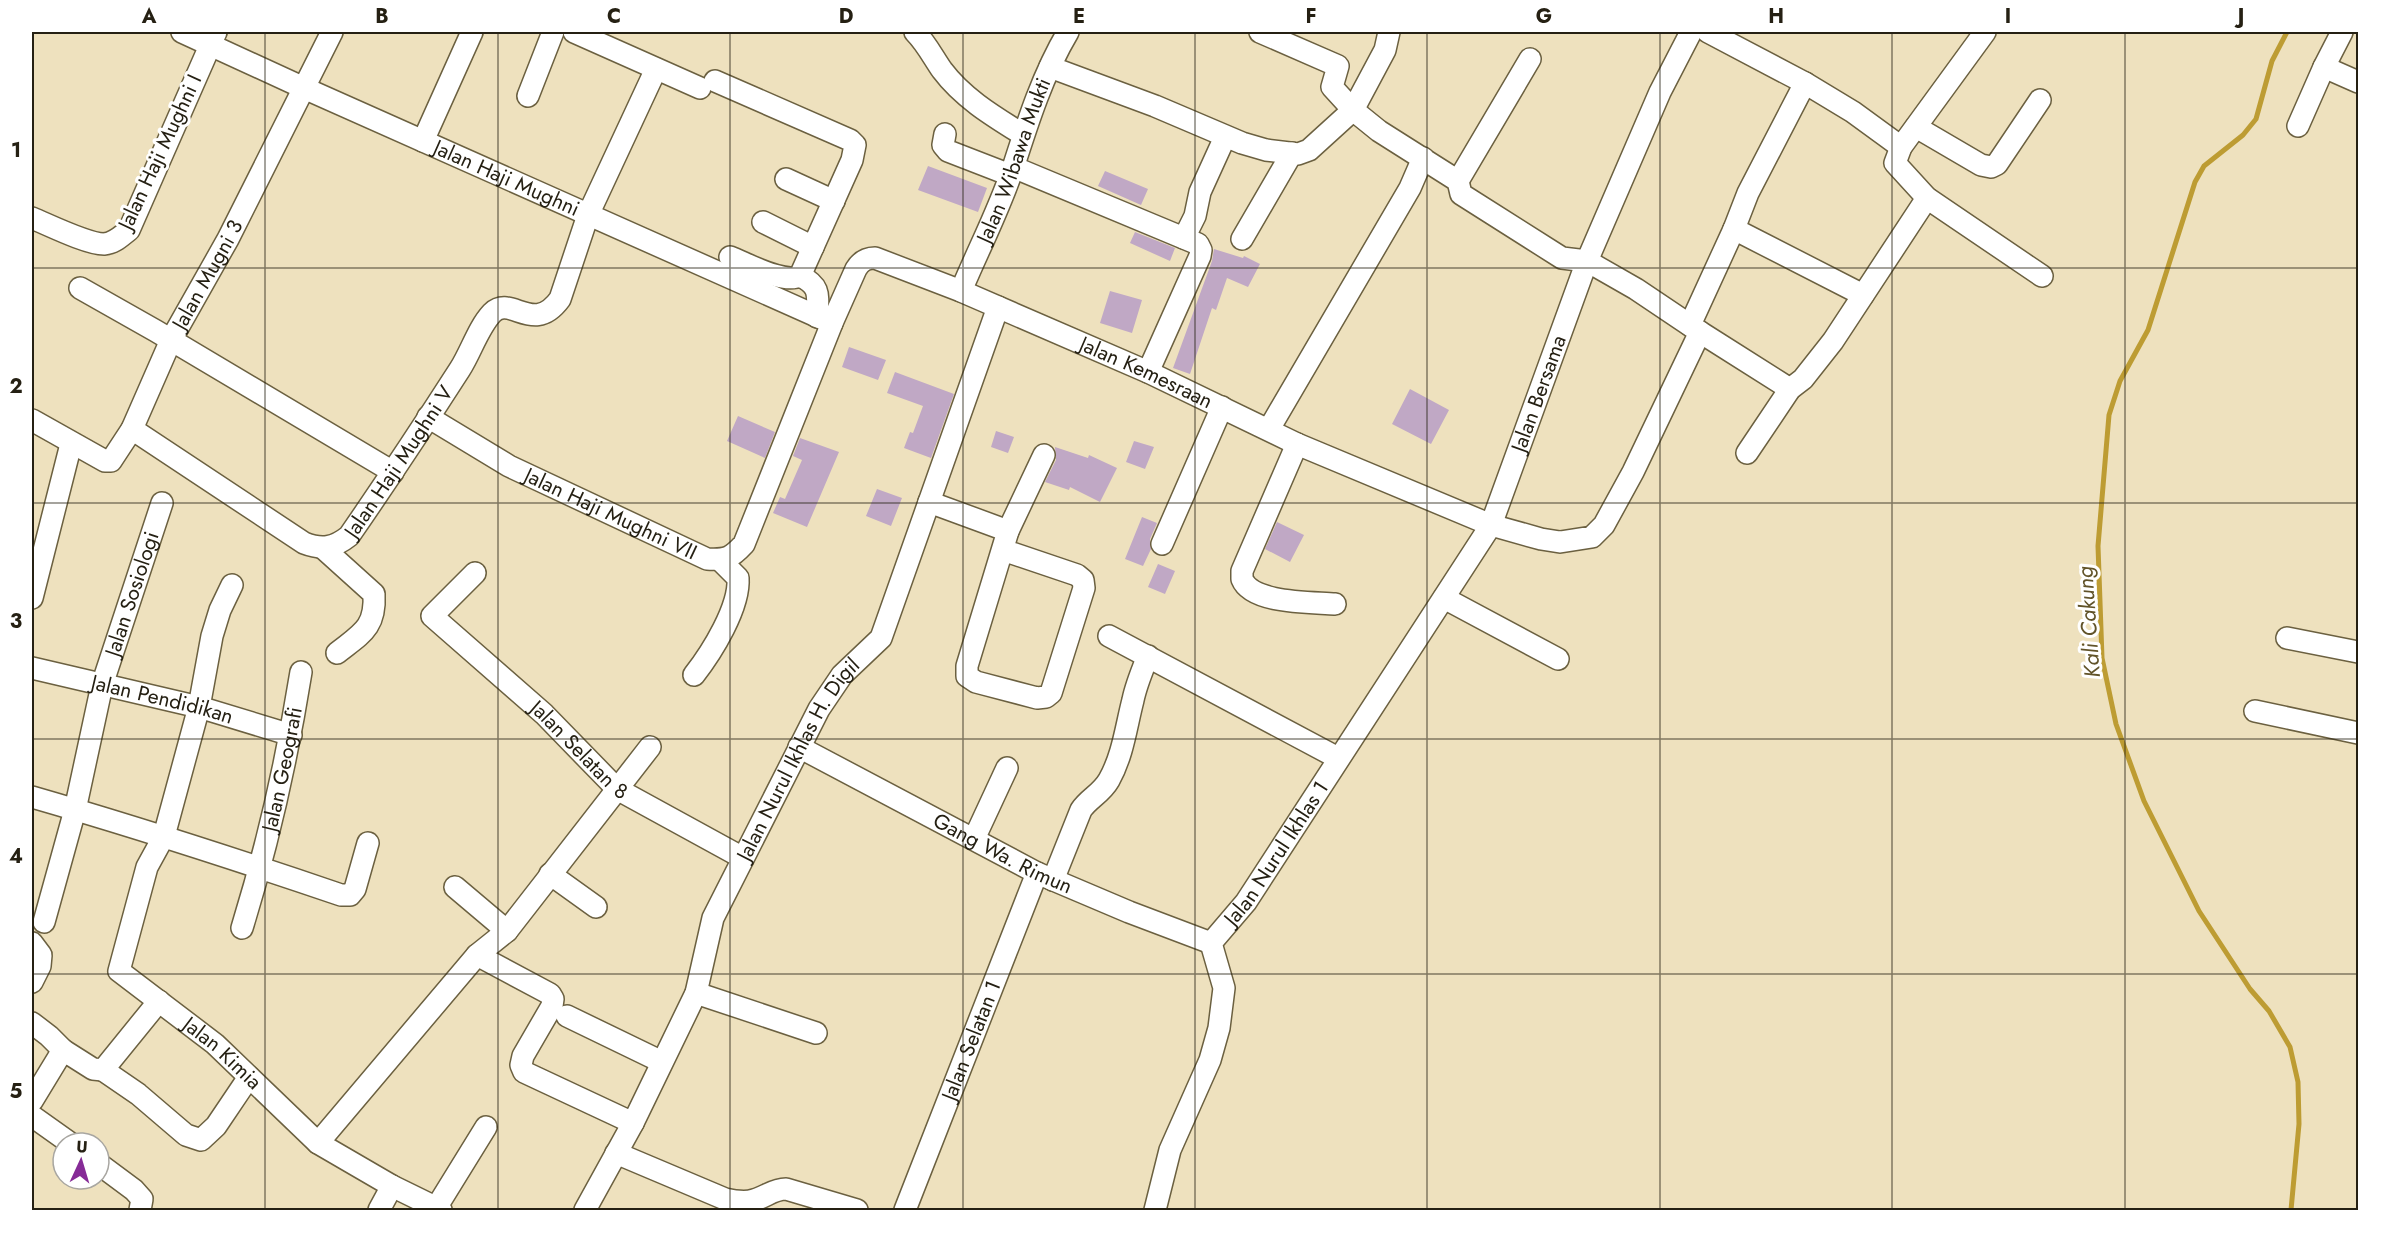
<svg xmlns="http://www.w3.org/2000/svg" width="2390" height="1242" font-family="Jost,sans-serif">
<rect width="100%" height="100%" fill="#eee1be"/>
<g fill="none" stroke-linecap="round" stroke-linejoin="round">
<path stroke="#bd9c33" stroke-width="5" d="M2287,32l-15,29 -16,58 -13,16 -39,31 -9,16 -47,148 -28,51 -11,34 -11,131 4,112 14,66 28,77 55,110 51,78 19,22 21,36 8,35 1,42 -8,86"/>
</g>
<path fill="#c0a8c5" d="M928,166l59,22 -9,24 -60,-22z
M1105,171l43,18 -7,16 -43,-19z
M1135,232l40,16 -5,13 -40,-18z
M1214,249l29,9 1,-2 16,8 -12,23 -21,-9 -11,32 -4,-2 -22,66 -17,-6 39,-107z
M1110,291l32,9 -10,33 -32,-10z
M849,347l37,13 -8,20 -36,-13z
M895,372l59,22 -23,64 -27,-10 6,-16 3,1 10,-27 -36,-13z
M1410,389l39,21 -18,34 -39,-20z
M738,416l37,16 -10,26 -38,-17z
M996,431l18,6 -6,16 -17,-6z
M800,438l39,14 -32,75 -34,-14 7,-16 5,2 17,-39 -9,-4z
M1134,441l20,6 -9,22 -19,-7z
M1055,447l33,11 1,-3 28,13 -17,34 -30,-15 -1,3 -24,-8 11,-22z
M877,489l25,9 -11,28 -25,-10z
M1142,517l15,6 -7,16 1,10 -8,17 -18,-7z
M1277,522l27,13 -14,27 -25,-13z
M1158,564l17,7 -10,23 -17,-7z"/>
<g fill="none" stroke-linecap="round" stroke-linejoin="round">
<g stroke="#6b6040" stroke-width="24">
<g id="minor">
<path id="s1" d="M182,32l122,56 528,235"/>
<path d="M574,32l126,56"/>
<path d="M915,32c11,11 18,25 27,38 21,28 51,46 80,64"/>
<path d="M1708,32l97,51 48,29 48,35"/>
<path d="M1985,32l-84,115 -6,16 32,35 115,78"/>
<path d="M2342,32l-18,35 34,15"/>
<path d="M1050,67l105,39 87,37 24,7 32,4 11,-4 44,-40 32,-60 4,-18"/>
<path d="M715,81l135,59 5,5 -3,15 -52,116c-17,8 -52,-12 -70,-19"/>
<path d="M528,96l25,-64"/>
<path d="M2298,126l26,-59"/>
<path d="M1916,127l65,38 10,2 6,-3 43,-64"/>
<path d="M945,134l-2,11 5,6 62,24"/>
<path d="M423,141l49,-109"/>
<path d="M1013,167l185,77 3,6 -1,6 -52,116"/>
<path d="M786,179l48,22"/>
<path d="M1458,181l72,-122"/>
<path d="M32,218c17,7 55,26 72,26 11,-1 17,-8 25,-14l87,-198"/>
<path d="M763,222l50,25"/>
<path d="M1734,229l129,66"/>
<path d="M1184,238l11,-22 5,-24 25,-55"/>
<path d="M1242,239l50,-86"/>
<path d="M800,276c21,10 18,19 17,41"/>
<path d="M80,288l76,43 237,141"/>
<path id="s2" d="M961,291c17,-41 38,-81 52,-123 15,-47 30,-94 55,-136"/>
<path d="M1690,325l44,-96 14,-36 57,-110"/>
<path d="M1700,332l90,57"/>
<path id="s3" d="M428,417l81,49 198,93c20,1 24,-1 37,-15l88,-221 24,-54c5,-8 10,-11 19,-11l86,33 187,81 149,72 194,81 50,14 19,3 32,-5 12,-12 29,-53 67,-140 -64,-43 -49,-28 -25,-3 -101,-64 -3,-13 -79,-50 -26,-21 -21,-23 6,-21 -78,-34"/>
<path id="s4" d="M32,420l73,41h6l21,-32 39,-89 57,-101 104,-207"/>
<path id="s5" d="M132,429l172,114c18,7 30,5 45,-7 38,-55 75,-111 111,-167 11,-17 18,-41 32,-56 19,-19 41,23 68,-14l28,-84 68,-146"/>
<path d="M1269,429l141,-241 13,-30"/>
<path d="M1297,444l-55,127v8c10,25 70,23 93,25"/>
<path d="M1747,453l43,-64 13,-10 30,-38 94,-143"/>
<path d="M929,502l79,29 -41,135v10l9,6 61,16 9,-1 5,-4 33,-105 -1,-8 -6,-5 -74,-25"/>
<path d="M1008,531l36,-76"/>
<path d="M1162,544l60,-137"/>
<path d="M323,548l51,46c2,34 -13,40 -37,59"/>
<path id="s6" d="M475,573l-43,43 112,98 73,75 126,69"/>
<path id="s7" d="M232,585l-12,25 -8,26 -13,71 -35,129 -17,31 -28,104 96,73 103,99 74,43 49,24"/>
<path d="M32,598l39,-154"/>
<path d="M1444,598l114,61"/>
<path d="M1109,636l229,122"/>
<path d="M2287,638l71,14"/>
<path id="s8" d="M32,668l167,39 92,28"/>
<path d="M694,675c18,-23 46,-68 44,-97l-18,-18"/>
<path d="M2255,711l103,22"/>
<path id="s9" d="M799,747l238,126 92,39 82,31"/>
<path d="M32,797c104,30 206,63 309,98h9l5,-6 13,-46"/>
<path d="M974,839l33,-71"/>
<path d="M550,874l46,33"/>
<path d="M1053,880l28,-70c8,-12 20,-16 28,-30 14,-25 17,-53 24,-80 3,-15 9,-29 15,-44"/>
<path d="M455,887l52,44"/>
<path id="s10" d="M44,922l31,-112 27,-125 60,-182"/>
<path id="s11" d="M242,928c26,-84 45,-169 59,-256"/>
<path d="M32,943l9,12 -1,11 -8,16"/>
<path d="M477,955l73,39 3,5 -1,7 -29,50 -2,9 3,7 109,51"/>
<path d="M696,993l120,40"/>
<path d="M567,1016l95,46"/>
<path d="M32,1023l17,13 14,14"/>
<path d="M103,1070l35,24 48,41 15,5 15,-14 33,-49"/>
<path d="M32,1101l31,-51 30,19 10,1 56,-69"/>
<path d="M32,1116l38,27"/>
<path d="M318,1143l159,-188 30,-24 143,-184"/>
<path d="M616,1153l109,46c9,2 20,4 29,1 12,-3 19,-11 32,-11l71,21"/>
<path d="M99,1164l35,26 8,9 -2,11"/>
<path d="M436,1208l50,-81"/>
<path d="M379,1210l13,-24"/>
<path id="s12" d="M585,1210l48,-87 63,-130 17,-75 106,-209 23,-34 39,-37 117,-331"/>
<path id="s13" d="M905,1210l132,-337"/>
<path id="s14" d="M1155,1210l15,-60 40,-90 9,-32 5,-40 -13,-45 35,-41 245,-377 96,-264 73,-169 31,-60"/>
</g>
</g>
<use href="#minor" stroke="#fff" stroke-width="21"/>
</g>
<path fill="none" stroke="#252013" stroke-width="1.5" stroke-opacity="0.55" d="M265,32v1178M498,32v1178M730,32v1178M963,32v1178M1195,32v1178M1427,32v1178M1660,32v1178M1892,32v1178M2125,32v1178M32,268h2326M32,503h2326M32,739h2326M32,974h2326"/>
<g text-anchor="middle" stroke-width="6" stroke-linejoin="round" paint-order="stroke">
<g font-size="21" fill="#252013" stroke="#fff">
<text transform="translate(160 152) rotate(-65)" y="7">Jalan Haji Mughni I</text>
<text dy="7" stroke="none"><textPath href="#s2" startOffset="141">Jalan Wibawa Mukti</textPath></text>
<text dy="7" stroke="none"><textPath href="#s1" startOffset="356">Jalan Haji Mughni</textPath></text>
<text dy="7" stroke="none"><textPath href="#s4" startOffset="300">Jalan Mugni 3</textPath></text>
<text dy="7" stroke="none"><textPath href="#s3" startOffset="970">Jalan Kemesraan</textPath></text>
<text dy="7" stroke="none"><textPath href="#s14" startOffset="924">Jalan Bersama</textPath></text>
<text dy="7" stroke="none"><textPath href="#s5" startOffset="344">Jalan Haji Mughni V</textPath></text>
<text dy="7" stroke="none"><textPath href="#s3" startOffset="207">Jalan Haji Mughni VII</textPath></text>
<text dy="7" stroke="none"><textPath href="#s10" startOffset="340">Jalan Sosiologi</textPath></text>
<text dy="7" stroke="none"><textPath href="#s8" startOffset="134">Jalan Pendidikan</textPath></text>
<text dy="7" stroke="none"><textPath href="#s6" startOffset="260">Jalan Selatan 8</textPath></text>
<text dy="7" stroke="none"><textPath href="#s12" startOffset="501">Jalan Nurul Ikhlas H. Digil</textPath></text>
<text dy="7" stroke="none"><textPath href="#s11" startOffset="164">Jalan Geografi</textPath></text>
<text dy="7" stroke="none"><textPath href="#s9" startOffset="230">Gang Wa. Rimun</textPath></text>
<text dy="7" stroke="none"><textPath href="#s14" startOffset="392">Jalan Nurul Ikhlas 1</textPath></text>
<text dy="7" stroke="none"><textPath href="#s13" startOffset="182">Jalan Selatan 1</textPath></text>
<text dy="7" stroke="none"><textPath href="#s7" startOffset="536">Jalan Kimia</textPath></text>
</g>
<g font-size="22" font-style="italic" fill="#615329" stroke="#fff">
<text transform="translate(2088 622) rotate(-94)" y="8">Kali Cakung</text>
</g>
</g>
<rect width="2390" height="1242" fill="none" stroke="#ffffff" stroke-width="66"/>
<g transform="translate(81 1161) rotate(4)"><circle r="28" fill="#ffffff" stroke="#a8a6a1" stroke-width="1.5"/>
<path d="M0-4.5L10 22L0 15L-10 22Z" fill="#862b97"/>
<text y="-9" font-size="16" font-weight="bold" text-anchor="middle" fill="#252013">U</text>
</g>
<rect x="33" y="33" width="2324" height="1176" fill="none" stroke="#252013" stroke-width="2"/>
<g font-size="20" text-anchor="middle" font-weight="bold" fill="#252013">
<text x="149" y="23">A</text>
<text x="382" y="23">B</text>
<text x="614" y="23">C</text>
<text x="846" y="23">D</text>
<text x="1079" y="23">E</text>
<text x="1311" y="23">F</text>
<text x="1544" y="23">G</text>
<text x="1776" y="23">H</text>
<text x="2008" y="23">I</text>
<text x="2241" y="23">J</text>
<text x="16" y="157">1</text>
<text x="16" y="393">2</text>
<text x="16" y="628">3</text>
<text x="16" y="863">4</text>
<text x="16" y="1098">5</text>
</g>
</svg>
